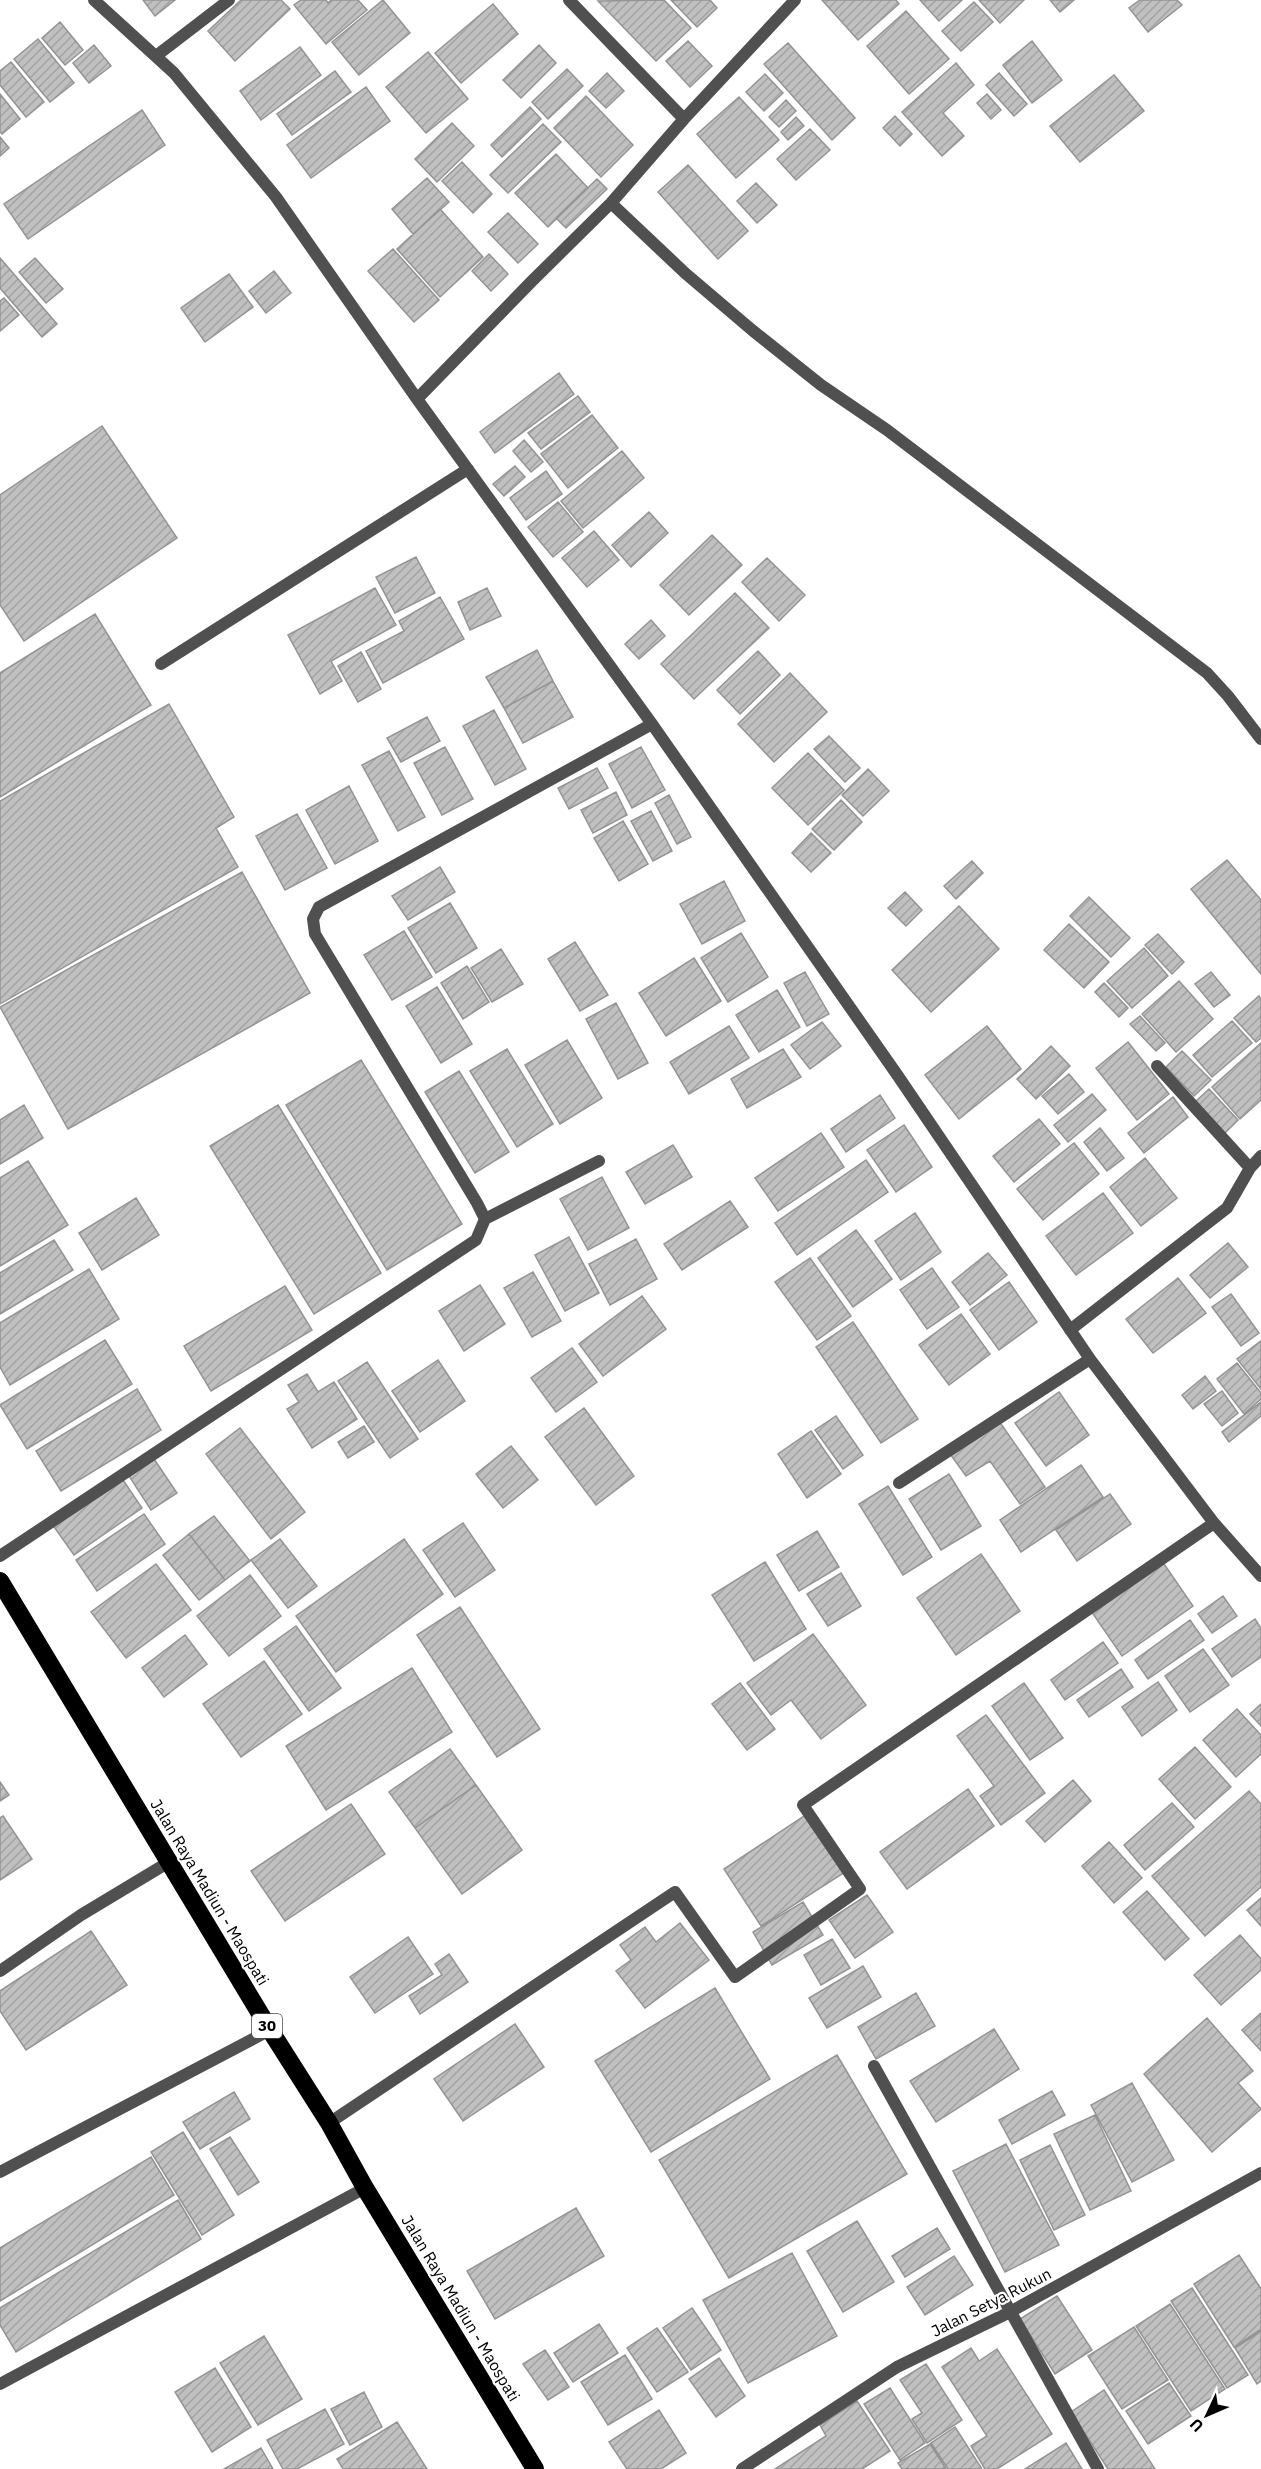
<svg xmlns="http://www.w3.org/2000/svg" width="1261" height="2469" font-family="'IBM Plex Sans',sans-serif">
<defs>
<pattern id="building-hatch" width="6" height="6" patternUnits="userSpaceOnUse" patternTransform="scale(1.5)"><rect width="6" height="6" fill="#c0c0c0"/><path d="M-1 1l2-2M0 6l6-6M5 7l2-2" fill="none" stroke="#a3a3a3"/></pattern>
</defs>
<rect width="100%" height="100%" fill="#fff"/>
<path fill="url(#building-hatch)" stroke="#949494" stroke-width="1.5" d="M143,0h32l-20,16z
M241,0h40l9,9 -55,52 -27,-30z
M301,0h25l2,3 3,-3h27l9,10 -41,34 -32,-39z
M383,0l27,33 -51,42 -27,-33z
M664,0l27,28 -35,33 -58,-60z
M671,0h39l7,8 -20,19z
M822,0h74l3,4 -41,36z
M920,0h42l-23,21z
M979,0h45l-24,23z
M1050,0h24l-14,12z
M1140,0h37l5,5 -34,27 -19,-24z
M974,2l19,20 -32,29 -19,-20z
M493,4l25,30 -57,49 -26,-30z
M906,11l43,48 -40,35 -42,-48z
M60,22l23,28 -18,15 -23,-27z
M38,39l36,44 -24,19 -36,-43z
M688,41l24,25 -22,21 -24,-26z
M1032,41l30,39 -30,23 -29,-38z
M788,43l67,75 -23,22 -68,-76z
M94,45l17,21 -22,17 -16,-20z
M539,45l17,18 -35,35 -18,-18z
M300,47l21,28 -60,45 -21,-29z
M428,52l40,47 -42,34 -40,-46z
M11,62l33,40 -18,15 -26,-32v-14z
M956,63l18,22 -31,28 21,23 -22,20 -40,-44z
M567,69l16,17 -35,33 -16,-17z
M335,71l16,21 -59,43 -15,-21z
M607,73l17,18 -18,17 -17,-17z
M999,73l28,31 -13,12 -28,-31z
M765,74l18,19 -19,18 -18,-19z
M1114,75l30,36 -64,51 -30,-36z
M366,87l24,34 -79,57 -24,-33z
M0,94l20,25 -18,15 -2,-2z
M987,94l14,16 -10,9 -14,-16z
M586,96l47,49 -32,32 -47,-49z
M739,97l40,43 -43,38 -39,-44z
M786,100l10,11 -17,16 -10,-10z
M530,107l11,12 -39,38 -11,-12z
M142,110l23,35 -137,94 -24,-35z
M895,116l17,18 -12,12 -17,-18z
M796,117l8,9 -16,14 -7,-8z
M452,123l22,23 -37,36 -22,-23z
M543,124l18,18 -53,51 -18,-18z
M810,129l20,21 -34,30 -19,-21z
M0,137l9,11 -9,8z
M556,154l32,34 -40,39 -33,-34z
M462,162l30,32 -19,19 -31,-32z
M688,165l60,66 -30,28 -60,-67z
M427,178l22,24 -36,32 -21,-25z
M597,179l10,10 -41,39 -10,-10z
M756,183l21,22 -20,18 -20,-22z
M440,209l43,48 -43,40 -43,-48z
M508,213l30,31 -20,19 -30,-31z
M393,249l46,51 -25,22 -46,-51z
M489,254l19,20 -17,17 -19,-20z
M0,258l57,66 -15,13 -42,-49z
M35,258l28,31 -17,14 -27,-31z
M274,271l17,22 -25,20 -17,-22z
M229,274l24,33 -48,35 -24,-34z
M4,298l15,17 -19,16v-30z
M559,373l15,21 -79,59 -15,-21z
M578,396l12,16 -49,37 -13,-16z
M592,415l26,33 -50,40 -27,-34z
M102,426l75,112 -153,103 -24,-36v-110z
M524,440l19,22 -12,10 -18,-21z
M622,451l22,27 -61,50 -22,-27z
M515,466l10,11 -21,19 -11,-12z
M546,471l16,23 -36,26 -16,-22z
M558,502l25,30 -30,25 -25,-30z
M649,512l19,21 -37,34 -19,-22z
M594,531l25,29 -32,27 -25,-29z
M712,535l30,30 -53,50 -29,-30z
M416,557l19,36 -40,20 -19,-36z
M767,558l38,37 -26,26 -37,-39z
M375,588l21,37 -65,36 11,20 -22,13 -32,-59z
M487,588l14,28 -31,14 -12,-28z
M735,593l34,35 -75,71 -33,-35z
M440,597l24,42 -81,44 -17,-32 38,-20 -5,-10z
M95,614l56,91 -151,92v-124z
M651,620l14,16 -26,23 -14,-15z
M537,650l16,31 -49,27 -18,-31z
M758,651l22,24 -40,39 -23,-24z
M361,652l20,37 -23,13 -20,-36z
M790,673l37,39 -53,50 -36,-38z
M553,681l20,36 -50,26 -19,-35z
M169,704l65,113 -18,11 22,39 -238,137v-203z
M494,710l32,59 -31,16 -32,-59z
M427,717l13,24 -39,21 -14,-24z
M829,736l31,32 -15,14 -31,-33z
M445,747l28,52 -31,16 -28,-52z
M641,747l24,43 -33,18 -23,-44z
M389,751l36,66 -27,14 -36,-66z
M808,753l36,37 -36,35 -36,-37z
M597,768l11,20 -39,21 -11,-21z
M868,769l21,22 -26,25 -21,-21z
M349,786l29,55 -43,23 -29,-54z
M616,792l11,23 -34,18 -12,-23z
M669,795l22,42 -14,7 -22,-41z
M841,800l21,22 -28,28 -22,-21z
M651,811l21,40 -19,10 -22,-40z
M297,814l30,54 -42,22 -29,-54z
M623,821l25,43 -29,17 -25,-43z
M811,833l20,20 -20,19 -19,-19z
M1227,860l34,40v74l-70,-85z
M972,861l11,12 -27,26 -12,-13z
M440,867l15,25 -47,28 -16,-24z
M242,872l68,121 -242,136 -68,-122z
M724,881l21,40 -43,23 -22,-40z
M905,892l17,18 -16,16 -18,-18z
M1089,897l41,41 -19,19 -41,-41z
M450,903l27,45 -41,25 -28,-45z
M959,906l40,43 -68,63 -39,-42z
M1069,924l40,38 -25,26 -40,-38z
M404,931l28,46 -40,23 -28,-45z
M741,933l27,44 -40,25 -27,-44z
M1158,934l26,28 -12,12 -27,-29z
M575,942l33,53 -28,16 -32,-52z
M1144,948l24,28 -36,32 -25,-27z
M501,949l22,35 -31,18 -21,-34z
M694,958l27,43 -55,35 -27,-43z
M467,966l22,36 -26,17 -22,-36z
M805,972l24,42 -22,12 -23,-43z
M1211,972l19,23 -16,12 -19,-23z
M1179,981l34,38 -37,33 -34,-38z
M1104,983l24,25 -9,9 -24,-25z
M437,987l35,57 -31,19 -35,-57z
M777,990l23,37 -41,25 -23,-37z
M1259,996l2,3v39l-5,4 -22,-24z
M616,1003l32,60 -30,16 -32,-60z
M1140,1016l25,27 -9,8 -26,-27z
M1232,1021l20,22 -40,34 -19,-22z
M822,1022l19,24 -31,23 -19,-24z
M729,1026l20,32 -60,36 -19,-32z
M987,1026l34,43 -62,50 -34,-44z
M567,1040l35,58 -42,26 -35,-59z
M1128,1042l41,52 -32,26 -41,-52z
M1261,1043v57l-21,19 -28,-32z
M1051,1046l19,20 -34,33 -19,-20z
M507,1049l46,75 -36,23 -47,-76z
M783,1049l18,28 -54,31 -16,-29z
M1182,1051l29,29 -17,16 -28,-29z
M361,1060l101,164 -75,46 -101,-165z
M459,1071l50,81 -34,21 -50,-81z
M1069,1074l15,18 -26,22 -16,-18z
M1209,1089l29,31 -14,14 -29,-32z
M1092,1094l14,16 -38,32 -14,-17z
M880,1095l15,23 -49,34 -15,-23z
M1173,1097l15,20 -44,36 -16,-20z
M24,1105l19,33 -43,26v-44z
M278,1105l103,168 -67,41 -104,-168z
M1039,1119l21,25 -46,38 -21,-26z
M904,1125l28,42 -36,25 -29,-42z
M1100,1128l24,30 -17,13 -23,-29z
M821,1133l23,34 -66,44 -23,-33z
M1074,1143l25,31 -56,46 -26,-31z
M673,1145l19,32 -47,27 -19,-32z
M1145,1158l32,40 -36,28 -31,-39z
M866,1160l22,32 -91,63 -22,-32z
M28,1161l40,64 -68,41v-88z
M602,1177l27,51 -41,22 -28,-51z
M1103,1193l30,40 -57,42 -30,-39z
M136,1198l23,37 -57,35 -23,-37z
M730,1201l18,26 -66,43 -18,-26z
M915,1213l26,39 -40,28 -26,-39z
M856,1230l36,49 -39,28 -35,-49z
M569,1237l30,56 -34,18 -30,-56z
M636,1239l21,40 -47,26 -21,-41z
M54,1240l19,30 -73,44v-41z
M1228,1243l20,24 -38,31 -20,-23z
M988,1253l19,22 -37,30 -18,-23z
M810,1258l41,58 -34,24 -42,-58z
M932,1268l27,39 -32,22 -27,-39z
M89,1269l30,50 -109,66 -10,-18v-44z
M533,1272l28,49 -29,16 -28,-49z
M1178,1278l28,35 -53,40 -27,-34z
M1009,1282l28,40 -38,28 -29,-40z
M480,1285l25,39 -41,27 -25,-40z
M285,1286l27,44 -101,61 -27,-45z
M1231,1294l28,39 -18,13 -29,-39z
M642,1296l24,33 -63,47 -24,-32z
M961,1314l29,40 -41,31 -30,-40z
M853,1322l65,97 -37,24 -65,-96z
M105,1340l27,44 -105,65 -27,-44z
M1261,1341v48l-24,-30z
M572,1348l25,34 -41,30 -25,-34z
M438,1360l27,41 -45,31 -28,-41z
M367,1362l51,77 -28,19 -52,-77z
M1237,1363l24,30v6l-17,15 -27,-35z
M307,1374l11,18 16,-10 23,37 -45,29 -25,-39 12,-7 -11,-17z
M1205,1376l11,15 -23,18 -11,-14z
M137,1389l24,41 -100,61 -25,-40z
M1222,1391l16,22 -16,13 -18,-22z
M1059,1392l30,43 -43,31 -31,-43z
M1261,1402v14l-32,26 -7,-10z
M584,1408l50,68 -38,29 -51,-68z
M836,1416l27,39 -20,14 -28,-39z
M999,1421l46,66 -25,17 -30,-43 -24,15 -16,-22z
M364,1426l10,16 -26,16 -10,-16z
M240,1428l65,84 -34,27 -65,-85z
M811,1431l30,43 -34,24 -29,-44z
M511,1446l27,34 -35,28 -27,-34z
M154,1459l23,34 -26,17 -22,-34z
M1081,1465l22,32 -82,55 -21,-32z
M949,1474l32,52 -40,24 -32,-51z
M121,1477l21,31 -68,47 -22,-31z
M888,1486l44,71 -29,18 -44,-71z
M1110,1494l21,30 -54,37 -21,-31z
M144,1514l21,30 -68,47 -21,-31z
M214,1516l36,45 -25,19 -36,-46z
M463,1523l32,47 -40,27 -32,-47z
M817,1531l22,36 -40,24 -22,-36z
M189,1534l36,46 -26,20 -36,-45z
M280,1539l37,47 -29,22 -37,-48z
M404,1539l39,55 -107,78 -40,-56z
M981,1554l39,57 -64,44 -39,-57z
M1162,1561l31,45 -71,50 -31,-45z
M765,1562l41,67 -52,32 -42,-66z
M156,1564l35,46 -65,48 -35,-46z
M841,1573l20,33 -33,20 -21,-32z
M250,1575l31,41 -52,40 -32,-40z
M1223,1596l14,20 -25,17 -14,-19z
M460,1607l80,122 -43,28 -80,-122z
M1255,1619l6,9v29l-29,20 -20,-28z
M1190,1620l14,20 -56,39 -13,-19z
M296,1626l45,62 -32,23 -45,-62z
M813,1634l53,71 -45,34 -30,-39 -20,15 -24,-32z
M185,1635l22,29 -43,33 -22,-29z
M1103,1642l15,21 -53,37 -14,-20z
M1203,1649l26,36 -39,27 -25,-36z
M264,1661l38,53 -61,43 -38,-53z
M412,1668l40,64 -126,78 -40,-64z
M1121,1669l12,18 -44,30 -12,-17z
M1158,1682l19,28 -35,26 -20,-29z
M740,1683l35,46 -28,21 -35,-46z
M1024,1683l39,55 -33,22 -38,-54z
M1261,1704v22l-11,-12z
M1237,1709l24,26v19l-25,23 -33,-37z
M986,1715l59,78 -44,32 -21,-29 14,-10 -37,-50z
M1195,1747l36,40 -36,32 -36,-40z
M450,1749l26,36 -61,43 -26,-36z
M1073,1780l18,21 -46,41 -19,-21z
M0,1782l9,13 -9,6z
M476,1785l46,65 -60,44 -47,-66z
M968,1789l26,37 -87,63 -27,-37z
M1249,1791l12,13v83l-56,49 -53,-60z
M1172,1803l22,24 -49,43 -21,-25z
M351,1804l34,50 -100,67 -34,-50z
M807,1814l38,58 -84,54 -37,-57z
M3,1816l29,43 -32,21v-62z
M1109,1842l33,36 -28,25 -32,-37z
M1147,1891l42,48 -24,21 -42,-48z
M867,1895l26,37 -38,26 -26,-38z
M1261,1898v28l-14,-16z
M803,1902l20,33 -51,30 -19,-33z
M680,1923l29,37 -64,48 -29,-37 15,-11 -11,-15 25,-18 11,15z
M91,1931l36,54 -101,65 -26,-39v-20z
M1240,1935l21,24v11l-40,35 -27,-30z
M408,1937l25,37 -58,39 -25,-36z
M832,1939l18,29 -29,17 -17,-30z
M449,1954l19,28 -48,32 -11,-18 33,-21 -7,-11z
M863,1966l18,31 -54,31 -18,-30z
M715,1988l55,91 -119,73 -56,-91z
M916,1993l19,33 -59,33 -18,-32z
M1261,2013v38l-19,-21z
M1207,2018l46,53 -15,12 23,26 -49,43 -68,-78z
M515,2024l29,43 -81,54 -29,-42z
M994,2029l25,40 -83,53 -26,-41z
M837,2055l70,119 -178,104 -70,-118z
M1132,2083l42,77 -42,22 -41,-77z
M1052,2091l13,24 -53,29 -13,-24z
M234,2092l16,27 -50,30 -17,-27z
M1095,2115l36,76 -41,19 -36,-76z
M183,2132l51,83 -32,20 -51,-83z
M230,2137l29,45 -21,13 -28,-46z
M1006,2144l53,101 -54,27 -52,-101z
M1050,2145l35,70 -31,15 -34,-70z
M151,2157l23,38 -174,106v-53z
M178,2200l23,39 -185,113 -16,-27v-17z
M576,2208l28,48 -109,63 -28,-48z
M857,2221l37,61 -51,30 -36,-61z
M937,2228l13,21 -45,28 -13,-21z
M792,2253l45,83 -89,47 -45,-83z
M1239,2255l22,34v40l-27,18 -40,-63z
M954,2256l19,29 -48,30 -18,-28z
M1192,2288l56,87 -21,13 -56,-87z
M1057,2296l35,54 -37,24 -35,-55z
M1170,2304l55,85 -34,22 -55,-85z
M692,2308l29,42 -30,20 -28,-42z
M599,2324l19,29 -45,29 -19,-29z
M1134,2327l34,53 -46,29 -34,-53z
M657,2328l31,44 -31,20 -30,-44z
M1261,2331v50l-4,3 -22,-36z
M264,2336l38,63 -44,26 -38,-62z
M971,2348l8,13 18,-12 55,85 -55,35h-12l-14,-23 16,-10 -45,-69z
M545,2350l24,37 -21,13 -25,-36z
M625,2355l27,44 -44,26 -27,-43z
M719,2358l26,38 -29,21 -27,-38z
M926,2364l36,56 -35,23 -15,-24 10,-6 -22,-33z
M215,2368l36,59 -39,25 -37,-60z
M1169,2383l22,33 -43,28 -22,-33z
M890,2388l35,55 -25,17 -36,-56z
M1104,2390l51,79h-47l-37,-57z
M364,2392l18,35 -32,18 -19,-36z
M857,2401l33,50 -28,18h-87l51,-33 -6,-11z
M325,2409l19,35 -47,25h-14l-16,-29z
M659,2410l27,43 -25,16h-34l-18,-27z
M397,2422l30,47h-84l-6,-10z
M955,2427l27,42h-34l-17,-26z
M1066,2443l16,26h-57z
M930,2444l16,25h-44l-4,-6z
M261,2448l12,21h-49z"/>
<g fill="none" stroke-linecap="round" stroke-linejoin="round">
<path stroke="#505050" stroke-width="12" d="M0,1971l81,-56 88,-53"/>
<path stroke="#505050" stroke-width="12" d="M94,0l80,73 102,124 141,202 235,325 246,352 192,283 124,164 47,53
M569,0l115,119
M156,56l73,-56
M611,203l74,70 67,57 69,55 66,45 320,243 21,23 33,43
M417,399l115,-118 79,-78 73,-84 111,-119
M161,664l307,-195
M1157,1066l93,102
M485,1219l114,-58
M1070,1330l157,-122 23,-40 11,-12
M899,1483l191,-124
M0,1556l476,-316 9,-21 -8,-16 -162,-269 -2,-15 6,-12 333,-183
M874,2066l224,403
M329,2123l346,-231 60,85 125,-88 -57,-84 411,-282
M0,2172l270,-142
M0,2384l365,-196
M742,2469l155,-102 113,-55 251,-139"/>
<path stroke="#000" stroke-width="18" d="M0,1581l270,449 59,93 36,65 170,281"/>
</g>
<g text-anchor="middle" stroke-width="4.5" stroke-linejoin="round" paint-order="stroke">
<rect fill="#fff" stroke="#4c4c4c" stroke-width="1.5" x="252" y="2014" width="30" height="24" rx="4.5"/>
<g font-size="15" font-weight="bold" fill="#000">
<text x="267" y="2031">30</text>
</g>
<g font-size="16" fill="#000" stroke="#fff">
<text transform="translate(210 1892) rotate(59)" y="6">Jalan Raya Madiun - Maospati</text>
<text transform="translate(991 2302) rotate(-27)" y="6">Jalan Setya Rukun</text>
<text transform="translate(461 2308) rotate(59)" y="6">Jalan Raya Madiun - Maospati</text>
</g>
</g>
<g transform="translate(1207 2415) rotate(226)" stroke="#ffffff" stroke-width="4.5" paint-order="stroke">
<path d="M0-4.5L10 22L0 15L-10 22Z" fill="#000000"/>
<text y="-9" font-size="16" font-weight="bold" text-anchor="middle" fill="#000000">U</text>
</g>
</svg>
